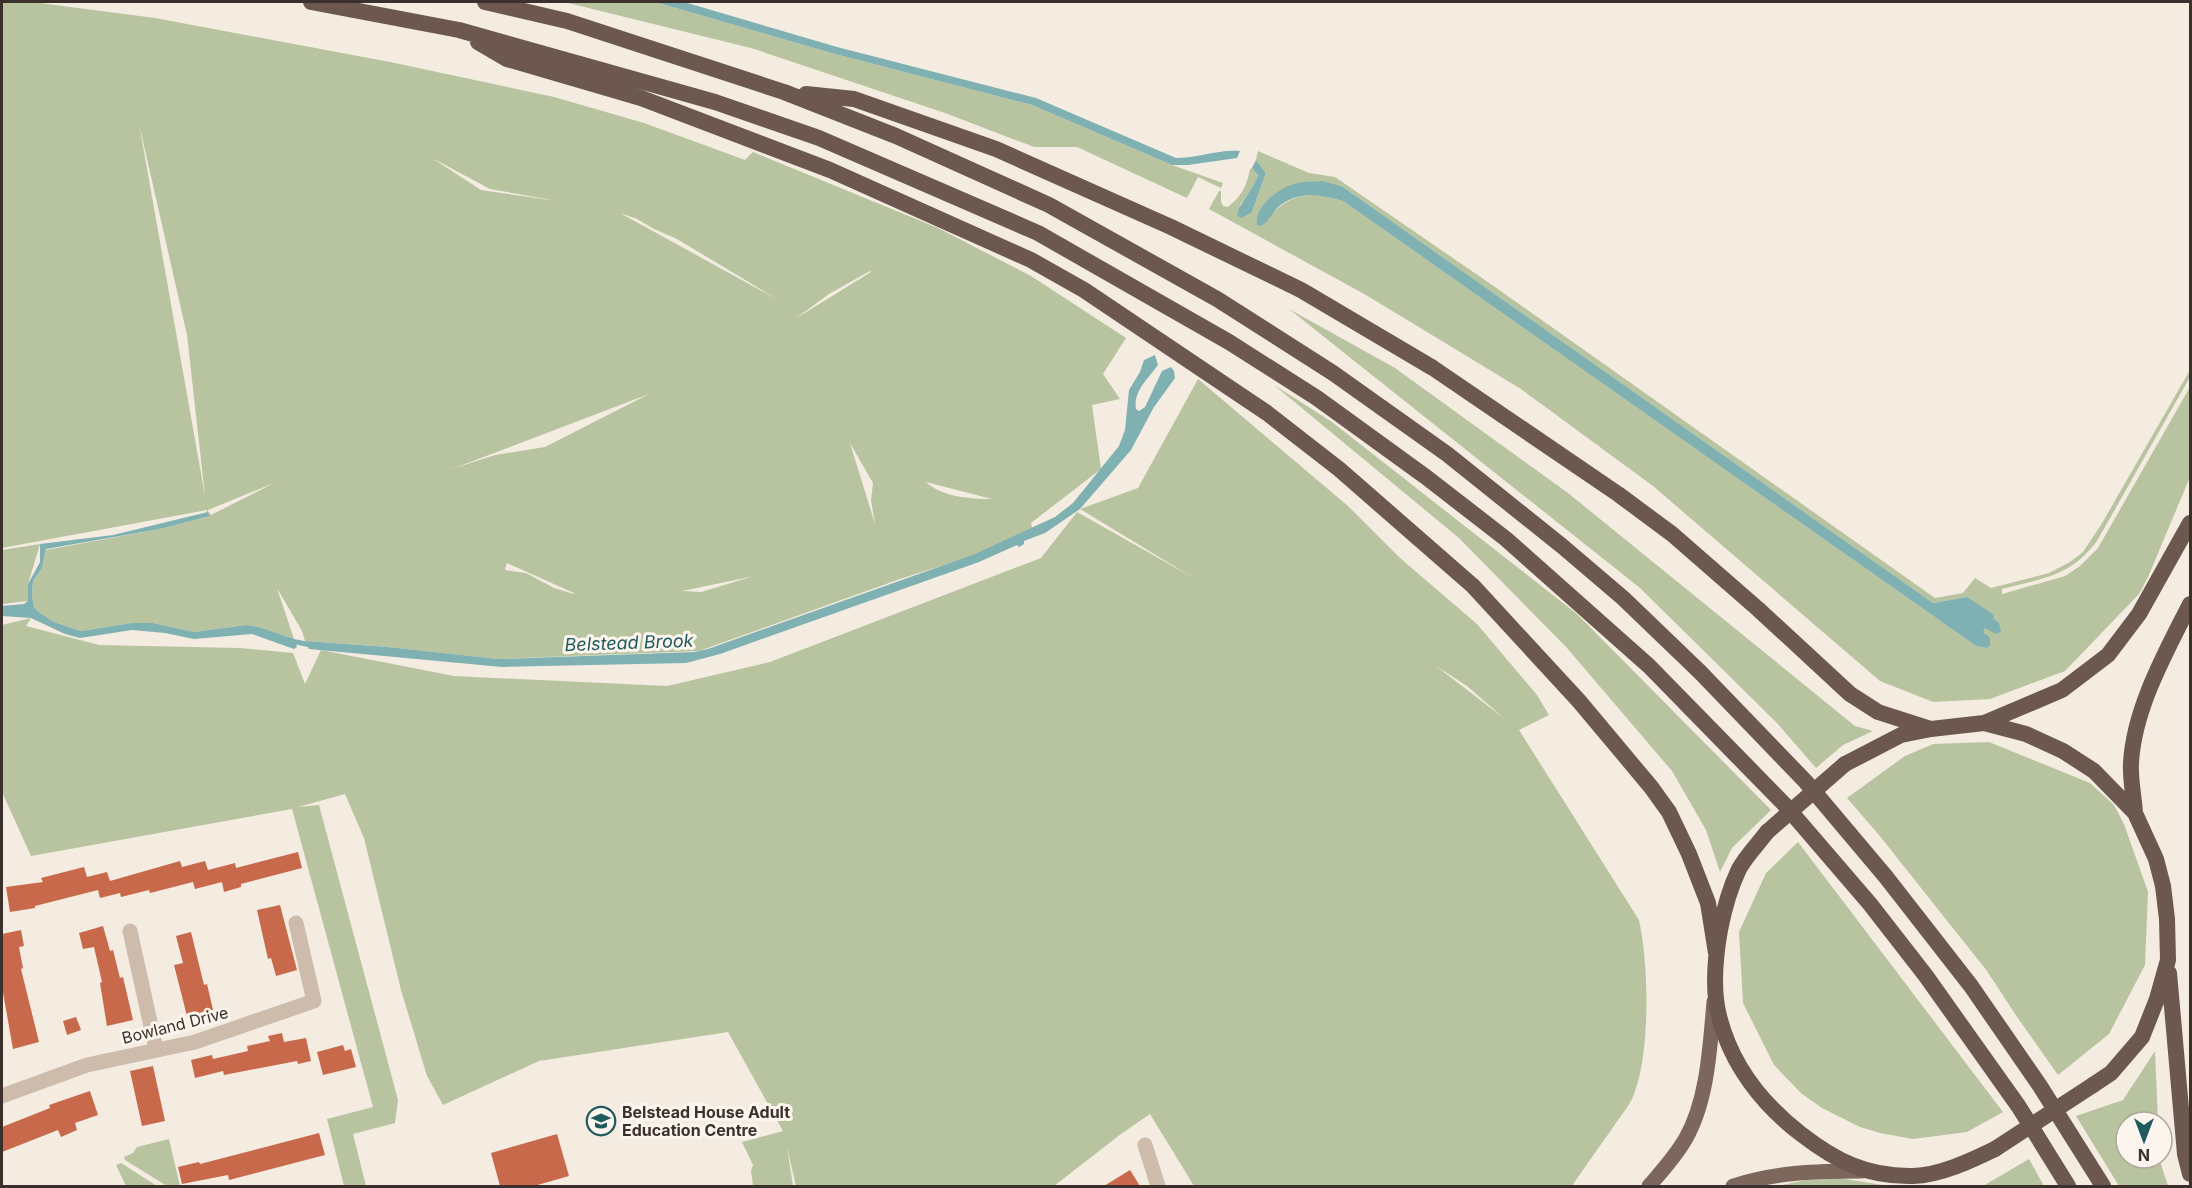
<svg xmlns="http://www.w3.org/2000/svg" width="2192" height="1188" font-family="Inter,sans-serif">
<rect width="100%" height="100%" fill="#f4ebe1"/>
<path fill="#b8c4a0" fill-rule="evenodd" d="M2,2h30l123,16 235,44 164,35 90,26 101,37 8,-8 185,76 93,48 95,62 -23,36 17,25 -28,6 9,64 -70,54 1,5 -60,28 -72,23 -201,72 -201,8 -110,-12 -83,-6 -3,-10 -25,-43 17,51 -35,-12 -13,-2 -52,7 -41,-9h-22l-50,8 -27,-9 -16,-9 -4,-6 -2,-11 1,-15 9,-13 4,-18 114,-21 46,-12 1,-7 -205,38zM140,128l47,207 18,161 -65,-367zM432,158l58,31 67,12 -76,-11zM620,213l17,6 17,10 23,10 103,62zM870,271l1,1 -76,47 34,-25zM649,394l-104,53 -50,8 -43,14zM850,443l23,40 -2,17 4,24zM926,482l66,17c-22,0 -50,-2 -66,-17zM274,483l-63,32 -3,-4v-1zM507,563l67,30v1l-20,-6 -28,-15 -21,-3zM751,577l-50,15 -19,-1 68,-14z
M564,2h91l180,52 197,51 140,60 51,18 -2,5 -23,-11 -11,21 -110,-51h-43l-89,-34 -194,-65z
M1258,151l51,22 26,4 160,110 440,311 28,-5 12,-15 16,10 58,-15 21,-11 13,-10 18,-27 89,-155v7l-93,164c-27,36 -54,37 -95,48v5l63,-18 15,-10 18,-18 92,-161v90l-42,100 -9,17 -74,77 -75,28 -57,3 -53,-21 -227,-195 -132,-97 -155,-94 -157,-86 10,-18h2v11l2,4 5,1c14,-11 19,-22 22,-38l2,-1 6,7 -3,8 -15,22 12,7 14,-39 -10,-13zM1297,183l46,4 590,416 34,-6 18,31 -3,4 5,16 -11,-2 -633,-445c-30,-9 -49,-10 -73,14z
M1289,309l106,59 173,125 287,233 18,5 -30,14 -27,23 -39,-45 -137,-135z
M1198,379l150,127 52,52 77,66 60,71 12,20 -30,15 120,190c10,45 12,137 -7,179 -5,10 -14,20 -20,30 -14,19 -27,38 -40,57h-378l-44,-72 -29,20 -67,52h-258l-9,-39 6,39h-40l-2,-15 2,-6 -11,-23 41,-11 -55,-99 -189,29 -96,44 -16,-29 -26,-86 -37,-152 -19,-44 -47,13 21,-2 79,295 -3,23 -42,11 13,52h-22l-17,-67 46,-12 -81,-298 -261,47 -29,-64v-167l29,-7 -5,8 73,19 141,3 53,5 12,31 16,-34 133,26 213,10 103,-24 271,-104 36,-46 115,65 -112,-68 58,-21zM1436,666l31,20 38,33z
M1274,385l58,37 245,192 194,196 -39,38 -12,24 -14,-42 -34,-59 -105,-123 -108,-110z
M40,544l-12,40v17l-26,3v-54z
M1989,742l101,41 24,22 10,19 24,68 -3,73 -36,69 -51,41 -43,-61 -28,-43 -108,-136 -32,-37 58,-42 28,-12z
M1798,842l205,270 -36,20 -54,7 -33,-6 -20,-6 -38,-19 -20,-14 -28,-29 -31,-62 -4,-71 27,-59z
M2155,1051l3,71h-32v36h33l9,28h-49l-43,-70 47,-16z
M169,1139l11,47h-13l-42,-26 -1,-3 9,-4 4,-6z
M2029,1159l15,27h-61z
M121,1163l36,23h1h-32l-10,-21z
M1826,1176l63,10h-112z"/>
<path fill="#7fb0b2" d="M655,2h29l153,45 199,51 140,60c22,0 43,-9 64,-7l-3,7 -49,7h-16l-140,-60 -197,-51z
M1256,160l10,13 -14,39 -11,6 -4,-3c4,-15 16,-25 21,-40l-6,-7z
M1323,181l20,6 590,416 34,-6 27,18 -1,3 6,5 2,9 -5,2 -11,-6 -2,4 7,6v7l-3,3 -11,-2 -633,-445c-24,-7 -47,-11 -67,8 -5,6 -8,13 -15,17l-4,-1c-3,-19 24,-39 41,-42 8,-2 17,-1 25,-2z
M1155,355l3,10c-10,14 -25,26 -22,44l3,2 6,-4 17,-36 9,-4 3,4 1,7 -21,29 -23,43 -51,59 -35,24 -21,8v3l-5,3 -2,-2 -38,17 -259,92 -34,9 -184,4 -193,-18 -4,-8 83,6 110,12 196,-7 14,-3 267,-95 80,-37 18,-14 46,-57 6,-16 4,-40 11,-18 4,-12z
M208,512l1,4 -3,1 -46,12 -114,20 -4,19 -9,13 -1,15 2,11 4,5 16,10 27,9 50,-8h22l41,9 52,-7 13,2 35,12 3,8 -3,2 -42,-15 -58,5 -29,-6 -33,-3 -52,8 -15,-4 -34,-16 -29,-2v-10l22,-2 4,-3v-17l12,-22v-18l73,-9z"/>
<g fill="none" stroke-linecap="round" stroke-linejoin="round">
<path stroke="#7fb0b2" stroke-width="5" d="M291,641l20,4"/>
</g>
<path fill="#c8694b" d="M298,852l4,16 -61,16v3l-17,5 -2,-10 -27,7 -2,-7 -43,11 -1,-3 -28,7 -1,-4 -20,5 -2,-8 -63,16v2l-25,4 -4,-25 37,-5 -2,-4 43,-11 3,10 20,-5 3,9 70,-20 2,6 23,-6 3,9 27,-7 1,5z
M280,905l17,65 -21,6 -5,-18 -3,1 -11,-49z
M103,926l7,25 3,-1 7,28 3,-1 10,43 -26,6 -7,-43 2,-1 -8,-35 -11,2 -4,-16z
M21,930l3,16 -5,1 4,21 -2,1 18,73 -26,7 -11,-62v-53z
M191,932l13,53 3,-1 6,26 -26,6 -13,-51 9,-2 -7,-27z
M76,1017l5,13 -14,5 -4,-14z
M282,1033l2,9 22,-4 5,23 -13,3 -1,-3 -73,14 -1,-4 -28,7 -4,-18 21,-5 1,4 35,-8 -1,-5 23,-5 -2,-5z
M343,1045l2,6 6,-2 5,18 -33,8 -6,-23z
M153,1066l12,55 -23,5 -12,-55z
M90,1091l8,24 -23,8 2,7 -16,7 -3,-7 -56,22v-25l48,-19 -1,-3z
M319,1133l6,22 -96,25 -1,-5 -46,9 -4,-17 21,-5 1,2z
M557,1134l12,42 -35,10h-34l-9,-33z
M1130,1170l10,16h-36z"/>
<g fill="none" stroke-linecap="round" stroke-linejoin="round">
<path stroke="#cdbbac" stroke-width="15" d="M130,931l26,118
M2,1096l85,-31 108,-23 119,-41 -18,-78
M1145,1145l13,41"/>
<path stroke="#7d675c" stroke-width="15" d="M1649,1186c13,-15 27,-30 37,-48 22,-39 24,-93 28,-136
M1733,1186c42,-14 85,-15 129,-15"/>
<path stroke="#6c584f" stroke-width="16" d="M311,2l148,28 256,72 104,36 219,95 191,109 88,56 109,79 80,62 143,127 135,138 86,100 56,72 93,131 49,79
M485,2l82,19 217,71 112,44 153,69 168,94 116,74 114,81 115,92 61,52 77,74 106,110 80,95 85,109 69,100 63,100
M478,42l29,17 134,39 189,72 201,90 53,30 183,123 72,56 134,117 106,115 72,86 18,25 20,42 19,49 8,50
M806,94l48,5 142,50 175,78 130,63 132,78 185,126 54,40 86,75 92,85 28,18 53,17
M1984,723l78,-33 46,-35 31,-41 51,-91
M1845,764l56,-29 30,-6 53,-6 42,11 37,17 31,20 41,42 21,46 7,27 4,33 1,41 -11,39 -15,38 -31,36 -18,12
M2135,813c-1,-16 -5,-34 -4,-50 3,-55 35,-111 59,-159
M1767,832c-9,12 -21,24 -28,37 -9,19 -15,40 -19,61 -5,28 -8,58 -1,86 12,48 43,88 82,118 35,27 66,43 112,42 28,-1 57,-15 82,-27
M2169,973l16,181 5,20"/>
<path stroke="#6c584f" stroke-width="16" d="M1767,832l78,-68
M1995,1149l98,-64"/>
</g>
<defs>
<g id="school-ring" transform="scale(1.5)"><circle r="9.5" fill="#fbf5ee" stroke="#1f5a5e" stroke-width="1.5"/><path d="M0-5L7-2L0 1L-7-2ZM-4 1L0 2.5L4 1V4Q0 6-4 4Z" fill="#1f5a5e"/></g>
</defs>
<g fill-rule="evenodd">
<use href="#school-ring" x="601" y="1121"/>
</g>
<g text-anchor="middle" stroke-width="6" stroke-linejoin="round" paint-order="stroke">
<g font-size="16" fill="#3b302b" stroke="#fbf5ee">
<text transform="translate(175 1025) rotate(-14)" y="6">Bowland Drive</text>
</g>
<g font-size="16" font-weight="bold" fill="#3b302b" stroke="#fbf5ee" text-anchor="start">
<text x="622" y="1118">Belstead House Adult<tspan x="622" dy="18">Education Centre</tspan></text>
</g>
<g font-size="18" font-style="italic" fill="#1f5a5e" stroke="#fbf5ee">
<text transform="translate(629 643) rotate(-2)" y="6">Belstead Brook</text>
</g>
</g>
<rect width="2192" height="1188" fill="none" stroke="#3b302b" stroke-width="6"/>
<g transform="translate(2144 1140) rotate(180)"><circle r="28" fill="#fbf5ee" stroke="#aea6a0" stroke-width="1.5"/>
<path d="M0-4.5L10 22L0 15L-10 22Z" fill="#1f5a5e"/>
<text y="-9" font-size="16" font-weight="bold" text-anchor="middle" fill="#3b302b">N</text>
</g>
</svg>
